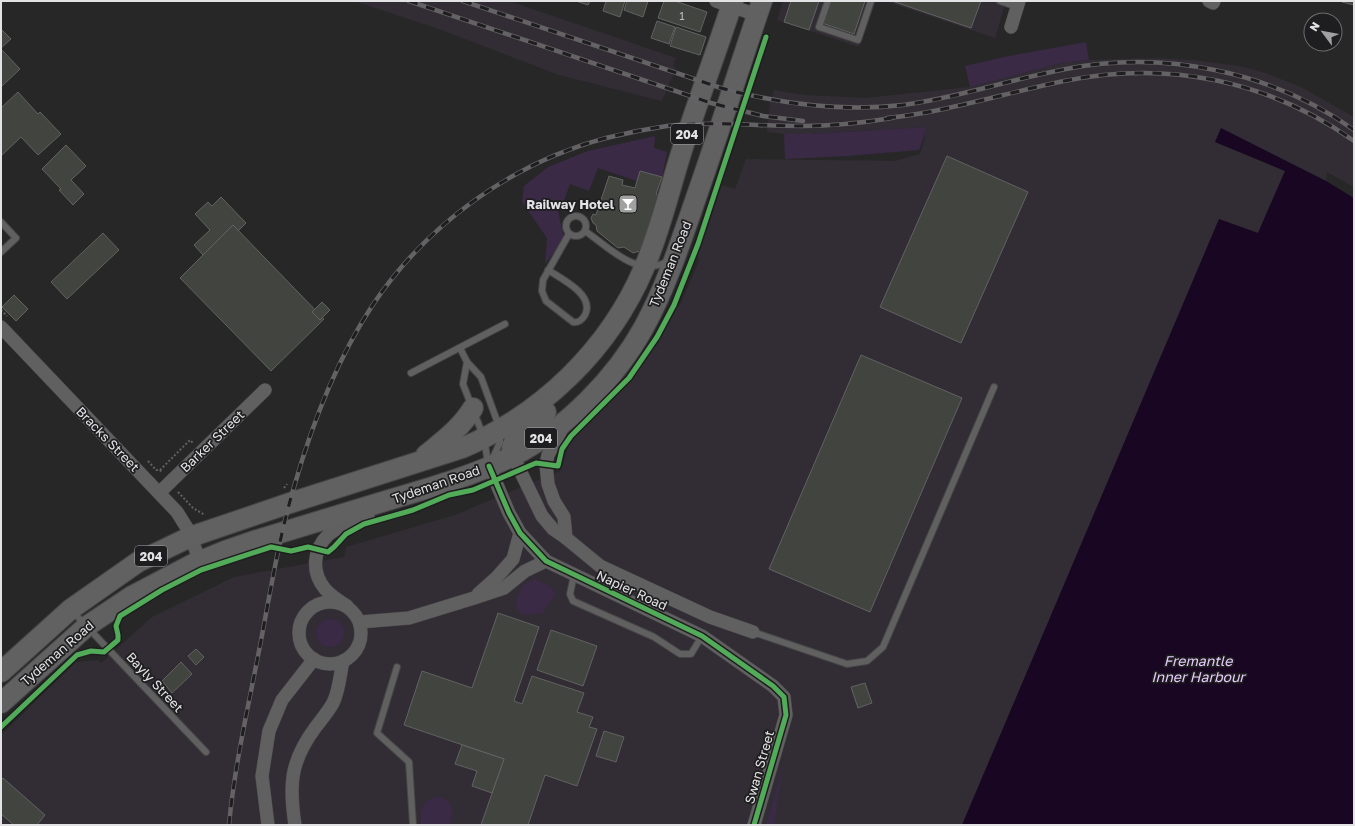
<svg xmlns="http://www.w3.org/2000/svg" width="1355" height="826" viewBox="0 0 1355 826" font-family="'Golos Text',sans-serif">
  <style>
    .built { fill: #322d34 }
    .green { fill: #3a2a45 }
    .water { fill: #180622 }
    .building { fill: #41443f; stroke: #626262 }
    .lines { fill: none; stroke-linecap: round; stroke-linejoin: round }
    .service-casing { stroke: #464546; stroke-width: 8 }
    .minor-casing { stroke: #464546; stroke-width: 14 }
    .primary-casing { stroke: #464546; stroke-width: 22 }
    .path { stroke: #606060; stroke-width: 2; stroke-dasharray: 2 2; stroke-linecap: butt }
    .service { stroke: #606060; stroke-width: 6 }
    .minor { stroke: #606060; stroke-width: 13 }
    .primary { stroke: #616161; stroke-width: 20 }
    .rail-casing { stroke: #646264; stroke-width: 4.5 }
    .rail { stroke: #1e1d1f; stroke-width: 3; stroke-dasharray: 9; stroke-linecap: butt }
    .cycleway-casing { stroke: #1e1d1f; stroke-width: 8 }
    .cycleway { stroke: #51ab58; stroke-width: 5 }
    .labels { text-anchor: middle; dominant-baseline: central; stroke-width: 3.5; stroke-linejoin: round; paint-order: stroke }
    .number-label { font-size: 11px; fill: #bababb }
    .shield { fill: #1e1d1f; stroke: #a8a7a9; stroke-width: 1 }
    .shield-label { font-size: 12px; font-weight: bold; fill: #e3e2e4 }
    .poi-label { font-size: 13px; font-weight: bold; fill: #e3e2e4; stroke: #1e1d1f; text-anchor: end }
    .street-label { font-size: 13px; fill: #e3e2e4; stroke: #1e1d1f }
    .water-label { font-size: 14px; font-style: italic; fill: #e8cbfe; stroke: #1e1d1f }
  </style>
  <rect width="100%" height="100%" fill="#282728"/>
  <g class="built">
    <path d="M354,1h155l167,57 -3,8 3,2 -14,33 -4,-1 -99,-25 -120,-46z"/>
    <path d="M783,1h93l-17,46 -82,-27z"/>
    <path d="M885,1h121l-11,37z"/>
    <path d="M1155,58l38,2 46,6 26,7 36,14 53,30v70l-27,-15 -1,9 -105,-52 -6,13 70,29 -27,62 -39,-13 -257,605h-961v-90l75,-73 22,-2 3,3 51,-46 82,-40 110,-20 2,-10 109,-32 105,-44 10,-29 15,-15 89,-117 6,-5 19,-44 -1,-7 23,-69 14,4 11,-30 149,2 25,-7 5,-16 -1,-2 1,-9 -113,7h-28l-17,-2 3,-28 4,-14 30,5 61,3 105,-11 92,-24 27,-3z"/>
  </g>
  <g class="green">
    <path d="M1086,42l3,18 -27,3 -92,24 -5,-21 39,-9z"/>
    <path d="M926,127l-2,9 -5,14 -72,6 -62,3 -1,-25h28z"/>
    <path d="M655,136l-1,12 13,4 -5,25 -22,-6 -3,10 -39,-13 -9,23 -19,-7 -7,19 -5,7 6,30 -19,24 2,-26 -25,-36 2,-16 24,-19 40,-16z"/>
    <path d="M534,579l13,6 8,7c-2,10 -8,12 -12,21l-20,2 -6,-6 -1,-9 7,-15z"/>
    <circle cx="330" cy="633" r="14"/>
    <path d="M784,762l-7,40 -2,23h-9z"/>
    <path d="M436,797c18,1 18,15 13,28h-28c-1,-13 0,-25 15,-28z"/>
  </g>
  <path class="water" d="M1221,128l105,53 28,17v627h-392l257,-606 39,14 27,-62 -70,-29z"/>
  <g class="building">
    <path d="M576,1h14l-2,4z"/>
    <path d="M606,1h19l-5,16 -17,-6z"/>
    <path d="M627,1h21l-5,16 -19,-7z"/>
    <path d="M664,1h11l32,11 -7,20 -42,-14z"/>
    <path d="M791,1h28l-10,29 -25,-8z"/>
    <path d="M830,1h35l-11,33 -32,-11z"/>
    <path d="M892,1h89l-10,27z"/>
    <path d="M1342,1h12v4l-12,-3z"/>
    <path d="M657,21l18,6 -6,17 -18,-6z"/>
    <path d="M676,27l30,10 -6,18 -30,-9z"/>
    <path d="M1,29l10,10 -10,9z"/>
    <path d="M1,49l19,20 -19,18z"/>
    <path d="M18,92l20,22 2,-2 21,22 -23,21 -17,-18 -20,19v-48z"/>
    <path d="M66,145l20,21 -15,14 13,14 -11,11 -14,-15 2,-1 -19,-20z"/>
    <path d="M947,156l81,36 -67,151 -81,-36z"/>
    <path d="M640,171l22,6 -6,17 3,1 -19,56 -7,2 -9,-6 -6,1 -21,-17 -1,-6 -3,-2 -2,-5 2,-4 3,1 13,-39 14,4 -1,5 13,3z"/>
    <path d="M221,197l25,26 -8,8 -5,-6 -30,30 -9,-10 16,-15 -15,-16 13,-12 4,4z"/>
    <path d="M233,225l91,94 -53,52 -91,-93z"/>
    <path d="M103,233l16,17 -52,49 -16,-17z"/>
    <path d="M14,295l14,14 -12,12 -14,-14z"/>
    <path d="M322,302l8,8 -10,10 -8,-8z"/>
    <path d="M861,355l101,43 -92,214 -101,-43z"/>
    <path d="M498,613l41,14 -25,74 8,3 10,-28 52,17 -7,19 16,5 -4,10 8,2 -20,57 -32,-11 -17,50h-47l23,-66 -100,-34 18,-54 50,17z"/>
    <path d="M551,630l46,16 -14,40 -46,-16z"/>
    <path d="M196,649l8,8 -8,8 -8,-9z"/>
    <path d="M181,662l11,12 -20,19 -10,-12z"/>
    <path d="M865,683l7,20 -14,5 -7,-21z"/>
    <path d="M604,731l20,6 -8,25 -20,-6z"/>
    <path d="M462,745l42,14 -12,34 -20,-7 5,-15 -22,-7z"/>
    <path d="M3,778l42,37 -8,10h-23l-13,-11v-34z"/>
  </g>
  <g class="lines">
    <defs>
      <g id="service">
        <path d="M828,1l-9,26 39,13 13,-39"/>
        <path d="M1000,1l17,6"/>
        <circle cx="576" cy="226" r="10"/>
        <path d="M1,222l15,16 -15,14"/>
        <path d="M585,231c24,16 52,48 83,30"/>
        <path d="M548,270c14,9 47,25 37,45 -3,5 -6,8 -12,7l-27,-21 -4,-10 1,-11 26,-46"/>
        <path d="M460,348l7,14 14,15 19,52v13l-8,18"/>
        <path d="M467,362l-4,22 21,54 4,25"/>
        <path d="M411,373l94,-49"/>
        <path d="M574,575l-4,19 3,7 81,36 26,17h11l11,-18"/>
        <path d="M73,612l133,140"/>
        <path d="M753,632l94,32 20,-3 16,-14 111,-260"/>
        <path d="M397,667l-20,66 32,29 4,63"/>
      </g>
      <g id="minor">
        <path d="M716,1l41,14 4,-7"/>
        <path d="M1209,1l4,2 1,-2"/>
        <path d="M1011,27l8,-26"/>
        <path d="M1,327l176,185 10,16 13,33"/>
        <path d="M564,425l-16,30 -2,9 2,20 6,17 10,16 2,21"/>
        <path d="M513,456l29,60 11,13 13,9 34,28 110,51 43,15"/>
        <path d="M489,466l20,47 11,20 26,28 156,75 71,50 11,11 2,18 -32,110"/>
        <path d="M160,492l105,-102"/>
        <path d="M478,594l19,-17 16,-18 7,-26"/>
        <circle cx="330" cy="633" r="31"/>
        <path d="M347,606c-8,-5 -16,-10 -22,-17 -14,-17 -12,-39 3,-54 11,-9 26,-14 40,-19"/>
        <path d="M360,622l49,-4 65,-20 30,-10 21,-17 21,-10"/>
        <path d="M268,825l-6,-49 7,-45 13,-31 32,-41"/>
        <path d="M295,825c-6,-40 -5,-63 20,-97 6,-8 13,-16 18,-25 6,-12 7,-28 10,-42"/>
      </g>
      <g id="primary">
        <path d="M426,455c17,-14 35,-27 47,-47"/>
        <path d="M513,456l-1,-9 3,-7 31,-28"/>
        <path d="M1,672l70,-63 67,-47 52,-25 100,-34 172,-55c81,-34 148,-100 182,-180 17,-39 26,-81 39,-121 16,-49 34,-97 50,-146"/>
        <path d="M1,703l86,-77 45,-30 61,-32 32,-13 32,-11c45,-14 90,-27 135,-41 41,-12 83,-24 121,-43 53,-27 103,-78 131,-129 23,-42 38,-89 54,-135 22,-63 42,-127 64,-191"/>
      </g>
    </defs>
    <use href="#service" class="service-casing"/>
    <use href="#minor" class="minor-casing"/>
    <use href="#primary" class="primary-casing"/>
    <g class="path">
      <path d="M1,310l6,6"/>
      <path d="M148,461l8,9h4l2,3"/>
      <path d="M160,470l30,-30 3,3"/>
      <path d="M284,488l3,-4"/>
      <path d="M178,492l15,16 12,7"/>
    </g>
    <use href="#service" class="service"/>
    <use href="#minor" class="minor"/>
    <use href="#primary" class="primary"/>
    <defs>
      <g id="rail">
        <path d="M409,1l302,102 52,13 40,5"/>
        <path d="M463,1l258,87c59,16 120,24 182,17 55,-7 108,-26 163,-36 98,-19 206,2 288,61"/>
        <path d="M887,118c60,-6 118,-25 177,-37 103,-21 204,-1 290,60"/>
        <path d="M229,825c6,-65 22,-130 34,-195 9,-48 17,-96 31,-143 18,-63 42,-126 78,-181 54,-81 139,-143 234,-168 20,-5 40,-9 61,-12 45,-5 90,0 135,0 30,0 60,-3 90,-8"/>
      </g>
    </defs>
    <use href="#rail" class="rail-casing"/>
    <use href="#rail" class="rail"/>
    <defs>
      <g id="cycleway">
        <path d="M489,466l20,47 11,20 26,28 156,75 71,50 11,11 2,18 -32,110"/>
        <path d="M1,727l76,-72 14,-4 13,1 14,-12v-5l-2,-9 4,-10 42,-26 39,-20 70,-23 20,4 17,-4 20,5 6,-5 12,-13 18,-10 49,-14 36,-15 24,-5 63,-27 22,3 4,-17 9,-13 58,-58 28,-41 17,-32 24,-61 68,-207"/>
      </g>
    </defs>
    <use href="#cycleway" class="cycleway-casing"/>
    <use href="#cycleway" class="cycleway"/>
  </g>
  <defs>
    <symbol id="bar-square" viewBox="-11 -11 22 22"><rect x="-9" y="-9" width="18" height="18" rx="4" fill="#a2a1a2" stroke="#1e1d1f"/><path d="M-6-5H6L.8 .8V4.5H3.5V6h-7V4.5H-.8V.8Z" fill="#fff"/></symbol>
  </defs>
  <g fill-rule="evenodd">
    <use href="#bar-square" x="617" y="193" width="22" height="22"/>
  </g>
  <g class="labels">
    <g class="number-label">
      <text x="682" y="15">1</text>
    </g>
    <g class="shield">
      <rect x="671" y="124" width="32" height="20" rx="3"/>
      <rect x="525" y="428" width="32" height="20" rx="3"/>
      <rect x="135" y="546" width="32" height="20" rx="3"/>
    </g>
    <g class="shield-label">
      <text x="687" y="134">204</text>
      <text x="541" y="438">204</text>
      <text x="151" y="556">204</text>
    </g>
    <g class="poi-label">
      <text x="614" y="204">Railway Hotel</text>
    </g>
    <g class="street-label">
      <text transform="translate(670 264) rotate(-68)">Tydeman Road</text>
      <text transform="translate(108 439) rotate(46)">Bracks Street</text>
      <text transform="translate(212 441) rotate(-44)">Barker Street</text>
      <text transform="translate(436 484) rotate(-19)">Tydeman Road</text>
      <text transform="translate(632 590) rotate(25)">Napier Road</text>
      <text transform="translate(57 653) rotate(-41)">Tydeman Road</text>
      <text transform="translate(155 682) rotate(47)">Bayly Street</text>
      <text transform="translate(759 767) rotate(-74)">Swan Street</text>
    </g>
    <g class="water-label">
      <text x="1198" y="660">Fremantle<tspan x="1198" dy="16">Inner Harbour</tspan></text>
    </g>
  </g>
  <rect width="1355" height="826" fill="none" stroke="#e3e2e4" stroke-width="4"/>
  <g transform="translate(1323 32) rotate(302)"><circle r="19" fill="#1e1d1f" stroke="#6d6c6e"/>
  <path d="M0-3L7 15L0 10L-7 15Z" fill="#a2a1a2"/>
  <text y="-6" font-size="11" font-weight="bold" text-anchor="middle" fill="#e3e2e4">N</text>
  </g>
</svg>
